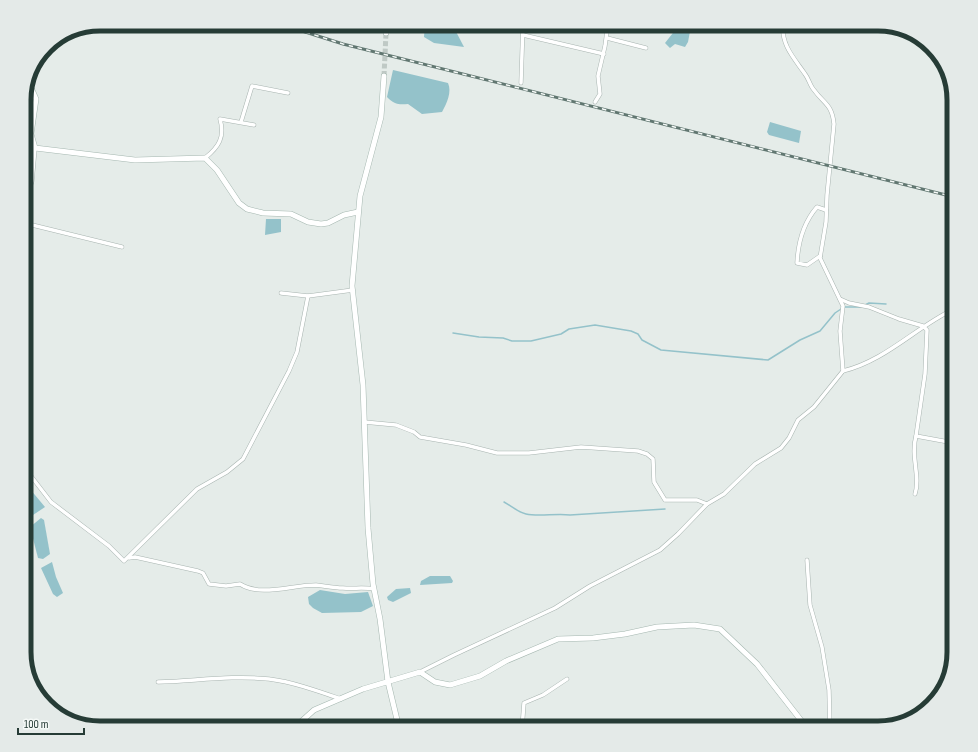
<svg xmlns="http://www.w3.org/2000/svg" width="978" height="752" viewBox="0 0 978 752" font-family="'Sofia Sans Condensed',sans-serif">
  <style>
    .water { fill: #94c2ca }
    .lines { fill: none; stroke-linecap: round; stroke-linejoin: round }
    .stream { stroke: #94c2ca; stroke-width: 1.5 }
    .secondary-tunnel { stroke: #bfc9c5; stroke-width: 5; stroke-dasharray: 5 2.5; stroke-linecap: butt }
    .street-casing { stroke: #a8b4b0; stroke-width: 4.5 }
    .secondary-casing { stroke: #a5b7b0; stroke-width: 6 }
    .street { stroke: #fff; stroke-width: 3.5 }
    .secondary { stroke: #fff; stroke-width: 5 }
    .rail-casing { stroke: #617771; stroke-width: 3 }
    .rail { stroke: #f5f9f7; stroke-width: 1.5; stroke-dasharray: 4.5; stroke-linecap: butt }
    .rim { fill: none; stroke: #263c36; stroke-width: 5 }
  </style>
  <rect width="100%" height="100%" fill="#e5ece9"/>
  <g class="water">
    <path d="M425,24h27l12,23 -30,-4 -10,-6z"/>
    <path d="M680,24l11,2 -3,16 -3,5 -10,-3 -5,4 -5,-5z"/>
    <path d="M393,70l55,13c4,9 -1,20 -6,29l-20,2 -14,-10c-10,1 -14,0 -21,-7z"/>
    <path d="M770,122l31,9 -2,12 -30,-8 -2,-3z"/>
    <path d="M266,219h15v13l-16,3z"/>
    <path d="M24,477l6,12 15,18 -15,10h-4l-2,-4z"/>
    <path d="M41,518l3,2 6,34 -7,5 -5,-1 -8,-31z"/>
    <path d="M52,562l4,15 7,16 -6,4 -4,-3 -12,-26z"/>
    <path d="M430,576h20l3,5 -1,2 -32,2 1,-4z"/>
    <path d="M410,588l1,5 -18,9 -5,-2 -1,-3 9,-8z"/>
    <path d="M320,590l25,4 23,-2 5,14 -12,6 -39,1 -9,-5 -4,-4 -1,-7z"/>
  </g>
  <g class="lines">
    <g class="stream">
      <path d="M865,305l4,-2 17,1"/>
      <path d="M844,307h18"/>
      <path d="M453,333l26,4 24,1 9,3h19l30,-7 8,-5 26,-4 36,6 7,3 4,6 19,10 107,10 32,-20 20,-9 15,-18 6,-4"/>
      <path d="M504,502c7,4 14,10 22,12 13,3 30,-1 44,1l95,-6"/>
    </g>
    <path class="secondary-tunnel" d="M384,76l2,-43"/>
    <defs>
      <g id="street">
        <path d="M523,35l81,19"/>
        <path d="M607,38l39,10"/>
        <path d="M521,83l2,-59"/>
        <path d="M595,102l5,-8 -2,-18 7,-30 3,-22"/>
        <path d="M241,122l11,-36 36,7"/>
        <path d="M205,158c14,-11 20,-21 15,-39l34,6"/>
        <path d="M24,206l8,-25 3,-33"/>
        <path d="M24,223l98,24"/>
        <path d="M820,256l-13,9 -10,-2c1,-20 7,-41 20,-56l9,3"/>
        <path d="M281,293l27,3 45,-6"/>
        <path d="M840,299l9,4 20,4 30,12 24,7 4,4 -2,44 -9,62 38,7"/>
        <path d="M843,371c42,-10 73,-44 111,-62"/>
        <path d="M364,422l32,3 18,7 6,5 46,8 31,8h32l52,-6 57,4 9,3 6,5 1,23 11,18h32l10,4"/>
        <path d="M24,467l27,35 58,44 15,15 73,-72 30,-17 16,-13 46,-88 8,-19 11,-56"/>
        <path d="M915,494c6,-17 -5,-38 1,-58"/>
        <path d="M129,558l6,-1 63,14 5,2 6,11 17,2 14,-2c20,13 52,1 76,1 9,1 18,3 27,3 10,1 21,-1 31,1"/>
        <path d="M807,560l3,45 12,42 7,43 1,38"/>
        <path d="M420,672l34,-17 101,-47 35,-22 70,-36 18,-16 29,-30 17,-10 31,-30 26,-16 8,-10 9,-18 16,-13 29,-36 -3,-40 3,-25 -23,-48 6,-36 1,-27 7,-71c-2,-20 -10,-20 -20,-34 -4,-4 -5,-11 -9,-16 -11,-16 -24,-29 -22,-50"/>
        <path d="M158,682c37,-1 74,-7 111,-3 24,3 49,12 72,20"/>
        <path d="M522,728l2,-25 19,-8 24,-16"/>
      </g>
      <g id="secondary">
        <path d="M385,24l1,9"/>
        <path d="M384,76l-3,41 -21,79 -8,90 11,99 5,143 5,56 7,35 8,63 11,46"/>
        <path d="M28,81l8,18 -5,35 4,14 100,12 70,-2 12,12 22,33 8,6 16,4 28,1 17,8 13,2 7,-1 16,-8 14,-3"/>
        <path d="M294,728l20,-18 49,-21 57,-17 15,10 15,3 30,-9 26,-15 52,-22 35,-1 32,-4 32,-7 37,-2 26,4 37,35 50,64"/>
      </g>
    </defs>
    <use href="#street" class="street-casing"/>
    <use href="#secondary" class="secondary-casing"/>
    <use href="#street" class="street"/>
    <use href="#secondary" class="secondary"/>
    <defs>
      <path id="rail" d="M280,24l63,20 611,153"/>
    </defs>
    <use href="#rail" class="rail-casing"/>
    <use href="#rail" class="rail"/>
  </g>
  <path d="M0 0H978V752H0ZM100 31H878A69 69 0 0 1 947 100V652A69 69 0 0 1 878 721H100A69 69 0 0 1 31 652V100A69 69 0 0 1 100 31Z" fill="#e4eae8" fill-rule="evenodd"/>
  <path class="rim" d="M100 31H878A69 69 0 0 1 947 100V652A69 69 0 0 1 878 721H100A69 69 0 0 1 31 652V100A69 69 0 0 1 100 31Z"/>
  <path d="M18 728v6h66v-6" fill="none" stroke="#263c36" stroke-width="2"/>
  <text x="24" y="728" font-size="12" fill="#263c36" stroke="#f5f9f7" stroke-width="3" paint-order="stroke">100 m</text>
</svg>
